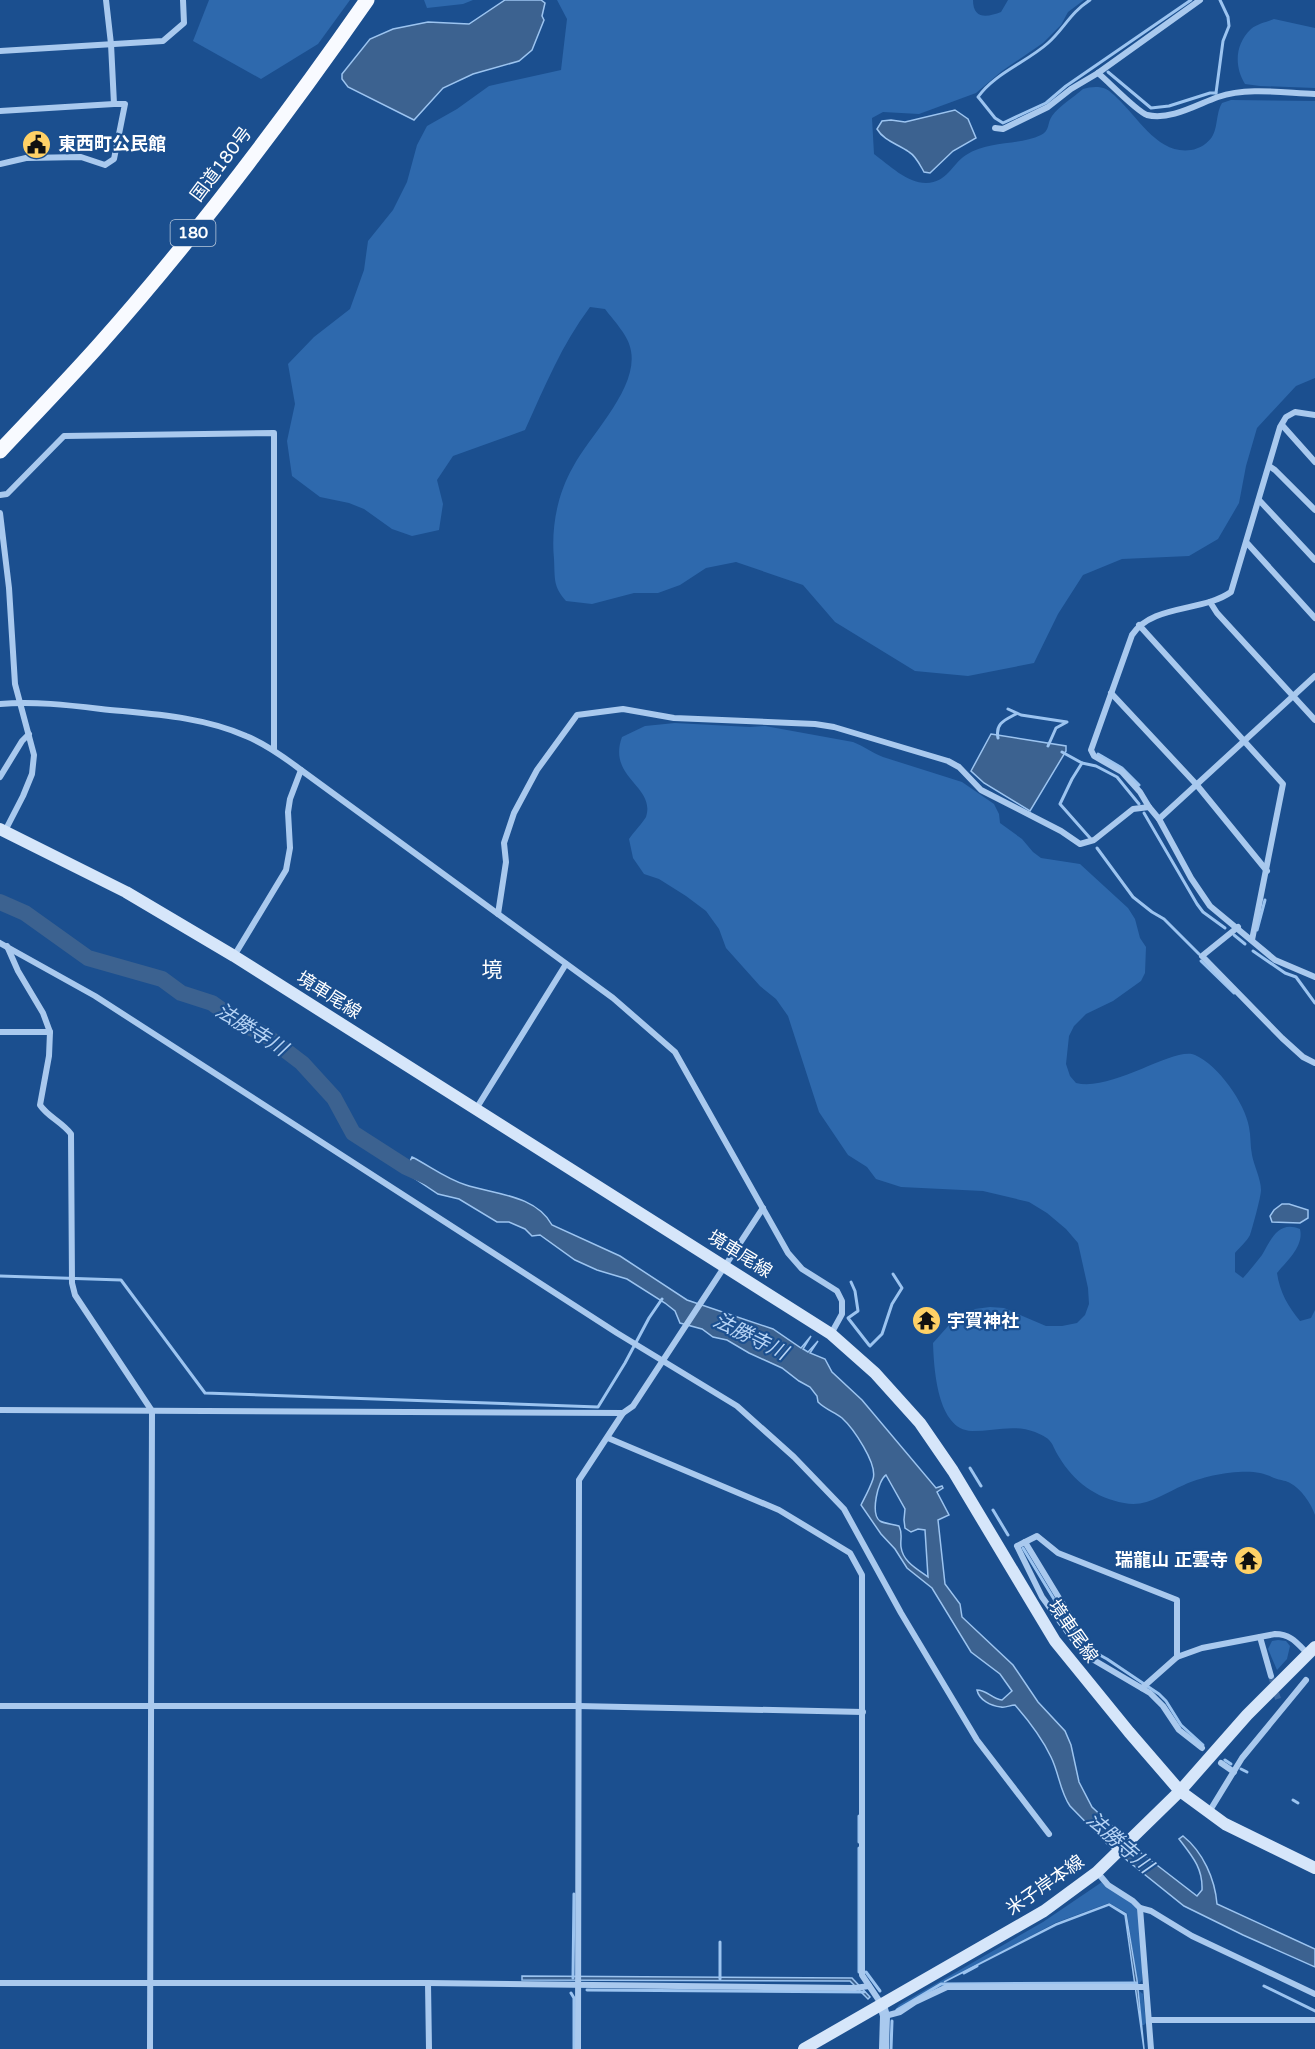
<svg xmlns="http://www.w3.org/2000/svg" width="1315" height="2049" viewBox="0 0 1315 2049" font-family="'Varela Round','Noto Sans JP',sans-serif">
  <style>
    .green { fill: #2e69ad }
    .water { fill: #3c6290; stroke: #9cc4f0; stroke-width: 1.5; fill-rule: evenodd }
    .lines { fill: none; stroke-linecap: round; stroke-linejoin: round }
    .stream { stroke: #9cc4f0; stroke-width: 3 }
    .river { stroke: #3c6290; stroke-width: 16 }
    .minor-tunnel { stroke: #3d69a0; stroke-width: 6; stroke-dasharray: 6 3; stroke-linecap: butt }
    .minor { stroke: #a9c9ee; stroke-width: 6 }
    .tertiary { stroke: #a9c9ee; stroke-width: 10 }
    .secondary { stroke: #d6e6fa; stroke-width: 12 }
    .trunk { stroke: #f8faff; stroke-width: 15 }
    .labels { text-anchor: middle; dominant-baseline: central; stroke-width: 4.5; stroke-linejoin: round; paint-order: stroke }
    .shield { fill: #1b4f8f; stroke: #bbcadd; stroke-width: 1.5 }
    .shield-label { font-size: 16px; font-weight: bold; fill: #fff }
    .poi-label { font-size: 18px; font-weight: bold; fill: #fff; stroke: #1b4f8f; text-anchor: start }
    .street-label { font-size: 18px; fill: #fff; stroke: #1b4f8f }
    .water-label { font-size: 20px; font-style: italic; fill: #b5d3f5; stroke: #1b4f8f }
    .quarter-label { font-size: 21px; fill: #fff; stroke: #1b4f8f }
  </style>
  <rect width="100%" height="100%" fill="#1b4f8f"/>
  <g class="green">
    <path d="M209,0h141l-32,44 -57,35 -68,-38z"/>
    <path d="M424,0h49l-10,4 -36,4z"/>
    <path d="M557,0h416c0,20 15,17 28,12l7,-12h76l-16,12 -7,13 -18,18 -41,28 -26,22 -57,21 -36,-2 -11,6 2,36c15,11 33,29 52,29 22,-1 24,-17 40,-28 23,-15 52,-9 75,-20 9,-4 6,-12 11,-19 7,-10 22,-19 31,-27 7,-2 16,-3 23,0 4,2 8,6 11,9 21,19 41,57 74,52 8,-1 18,-7 22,-15 5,-10 3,-22 9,-32l9,-3 84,1v277l-19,8 -39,42 -11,38 -7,37 -21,36 -29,17 -67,3 -39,16 -25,39 -24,49 -66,13 -53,-5 -80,-49 -32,-37 -67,-23 -30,6 -26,17 -22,8h-24l-42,11 -26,-3c-13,-15 -11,-22 -12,-42 -3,-31 3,-64 19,-92 17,-32 65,-78 58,-116 -2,-15 -17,-30 -26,-42l-15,-2c-28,37 -46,81 -65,123l-72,26 -16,24 6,24 -4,26 -27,6 -20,-7 -28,-20 -15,-6 -29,-6 -28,-21 -5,-35 8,-37 -7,-40 26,-27 36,-28 14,-39 4,-29 25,-31 14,-28 10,-37 10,-19 30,-17 32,-23 72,-16 6,-51z"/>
    <path d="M1274,19l41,9v60l-55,-2 -15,-2c-11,-18 -10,-40 6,-55 6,-5 16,-7 23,-10z"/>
    <path d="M675,723l75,4 15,-1 88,16c11,4 19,11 30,15l79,25 32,22 5,10 1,9 22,16 11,13 8,6 39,6 48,44 7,11 5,19 6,9 -1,26 -4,8 -28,20 -27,13 -12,12 -5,10 -3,28 4,12 6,7c37,9 98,-37 119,-28 23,10 50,48 54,72 2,9 1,19 3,28 2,11 9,24 9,35 0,7 -9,39 -11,45 -3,6 -11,13 -15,18v19l8,6c7,-8 13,-15 19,-23 9,-15 16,-35 38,-26 4,17 -12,31 -23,44 3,20 11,33 23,48l11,-3 4,-8v205c-4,-12 -14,-26 -25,-32 -3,-2 -9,-3 -13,-4 -6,-2 -11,-5 -17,-6 -21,-4 -57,3 -76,12 -20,8 -37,23 -60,18 -28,-5 -50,-21 -65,-46 -9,-15 -5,-17 -24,-25 -21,-8 -41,-1 -63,-1 -35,-1 -38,-63 -39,-88l16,-18 26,-16 15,-2 14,1 42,18h16l15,-3 8,-8 4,-11 -1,-16 -10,-45 -12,-14 -19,-16 -18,-11 -46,-11 -82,-4 -25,-8 -9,-12 -19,-12 -29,-43 -31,-96 -12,-17 -16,-13 -34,-38 -7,-19 -13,-18 -20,-15 -27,-17 -15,-5 -11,-16 -4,-19c4,-6 15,-18 17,-22 10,-31 -39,-39 -24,-80l23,-11z"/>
    <path d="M1278,1640l8,1 4,5 -3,13 -10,11 -9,-21 4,-8z"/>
    <path d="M1102,1882c10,7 28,15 35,26 6,11 5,57 5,72l-4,5 -11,-72 -18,-10 -54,20 -111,59 2,3 -49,27 -2,-2 4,-5 144,-83z"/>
    <path d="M1138,1990l5,4 3,29 -2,2h-2z"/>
  </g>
  <g class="water">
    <path d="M505,0h36l4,3 -3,13 2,4 -12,30 -13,11 -46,13 -30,14 -29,32 -66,-33 -6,-8v-5l28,-35 23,-10 35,-7 41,2z"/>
    <path d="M955,110l13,9 8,19 -23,13 -23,22 -6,-1c-4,-7 -8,-16 -15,-20 -11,-8 -25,-11 -32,-23l5,-8 9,-1 14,2z"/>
    <path d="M991,734l75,12v5l-36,60 -46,-28 -13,-12z"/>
    <path d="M412,1157c18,9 34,22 54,28 28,9 70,10 86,40l68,31 67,44 86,29 28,19 10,-12 -8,13 5,3 10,-11 -8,12 15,6 7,13 30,28 74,88 6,-2 1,2 -6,4 12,23 -11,5 7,64 15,20 2,13 51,48 25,37 27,29 6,14 8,37 13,25 48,45 57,44 5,-6c1,-22 -10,-34 -23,-51l4,-3c20,16 32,43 34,68l98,45v18l-72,-32 -59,-29 -76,-61 -38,-39c-10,-14 -11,-33 -19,-49 -9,-19 -22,-36 -36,-52 -5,0 -9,3 -14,2 -10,-1 -22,-7 -24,-17 10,0 15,9 25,10l10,-9 -12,-17 -29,-22 -39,-64 -25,-20 -12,-19 -14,-15 -20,-29c4,-8 9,-17 12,-26 5,-15 -20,-51 -31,-61 -8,-6 -17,-9 -24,-16l-1,-6 -7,-9 -11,-6 -17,-13 -33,-15 -22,-13 -14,-3 -11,-8 -22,-6 -5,-12 -10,-8 -38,-24 -30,-9 -22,-10 -35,-25 -8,1 -7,-7 -16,-7h-12l-38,-23 -21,-5 -33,-22zM886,1475l19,34 -1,11 1,8 6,4 7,-3 7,1 3,47c-11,-8 -25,-15 -27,-30 -1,-8 2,-13 -2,-21 -5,-2 -14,-2 -19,-5 -10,-7 -2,-41 6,-46z"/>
    <path d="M1282,1204h7l19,6v8l-8,5 -28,-1 -2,-6 4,-6z"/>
    <path d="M1109,1904l17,10 11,66 7,69 -19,-134 -16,-10 -53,20 -112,57 112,-58z"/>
    <path d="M522,1976l330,2 18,19 -2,2 -18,-18 -328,-1z"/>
  </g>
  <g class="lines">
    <g class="stream">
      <path d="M1108,72l43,36 18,-2 41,-13h6"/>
      <path d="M1216,93l7,-52 6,-15 -1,-9 -8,-17"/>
      <path d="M978,97c17,-24 49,-35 70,-54 16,-14 22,-30 42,-43"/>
      <path d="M979,98l16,20 8,5 43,-20 20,-17 125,-86"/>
      <path d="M1008,709l13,6 46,7 -11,6 -8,18"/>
      <path d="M998,738c-3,-15 7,-18 18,-24"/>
      <path d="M1062,752l20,11 14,3 21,11 22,27"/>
      <path d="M1098,754l24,14 17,17"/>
      <path d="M1082,763l-10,16 -12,25 30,34"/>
      <path d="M1144,813l53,91 6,8 22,16"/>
      <path d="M1097,848l36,49 19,15 12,7 35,35"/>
      <path d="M1257,930l8,-30"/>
      <path d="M1234,935l11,9"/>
      <path d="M1253,951l32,22 11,4 19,26"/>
      <path d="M1201,961l33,32"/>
      <path d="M0,1276l121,4 84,113 393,14 27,-44 24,-45 13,-19"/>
      <path d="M851,1282l4,9 3,20 -10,7 21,27"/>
      <path d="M870,1346l12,-12 10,-30 10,-16 -9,-14"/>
      <path d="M970,1468l11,18"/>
      <path d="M993,1510l15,25"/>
      <path d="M1023,1548l40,66 24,34 20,11 52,35 7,7 15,24 22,20"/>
      <path d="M1225,1760l6,4"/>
      <path d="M1241,1769l6,3"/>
      <path d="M1293,1800l5,3"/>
      <path d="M859,1816v26"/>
      <path d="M859,1972v-124"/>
      <path d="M866,1972l14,19"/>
      <path d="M964,1973l13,-7"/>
      <path d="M573,1978l1,-84"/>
      <path d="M720,1979v-37"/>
      <path d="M1264,1986l51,25"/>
      <path d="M587,1990l277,2"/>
      <path d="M571,1993l3,5v51"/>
      <path d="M897,2010l44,-26 195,-1"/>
      <path d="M891,2049l1,-28"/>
    </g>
    <path class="river" d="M0,902l25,11 63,45 74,21 19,14 31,10 28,20 24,11 38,29 32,35 19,35 53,34 22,10"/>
    <path class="minor-tunnel" d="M1271,1676l7,23"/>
    <g class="minor">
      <path d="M0,51l163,-10 21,-18 -1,-23"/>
      <path d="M1098,73c11,9 38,38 49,42 23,6 51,-11 71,-18 30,-10 66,-4 97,-3"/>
      <path d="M0,111l114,-7"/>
      <path d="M995,128l8,1 45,-22 23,-18 27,-16 102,-73"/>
      <path d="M0,164l26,-6 55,-1 24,8 9,-6 11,-55h-11l-3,-60 -5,-44"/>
      <path d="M1315,415l-20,-3 -9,5 -6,10 -49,165c-28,20 -79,12 -99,43l-41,115 3,6 28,16 18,20 9,15 10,12 32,59 19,28 65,54 40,17"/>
      <path d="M1282,425l33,37"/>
      <path d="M1269,466l6,4 40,40"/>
      <path d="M0,495l7,-1 57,-58 210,-3v317"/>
      <path d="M1259,500l56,60"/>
      <path d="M0,513l9,75 6,96 19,71 -2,19 -9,22 -18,35"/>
      <path d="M1247,543l68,75"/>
      <path d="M1210,602l7,11 98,107"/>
      <path d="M1139,625l144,159 -31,156"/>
      <path d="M1111,693l85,91 71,87"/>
      <path d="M0,704c33,-3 68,1 101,5 49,5 100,7 145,27 20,8 38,21 55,34l312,228 62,54 113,201 14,16 35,22 5,10v13l-11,20"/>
      <path d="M0,777l22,-36 7,-7"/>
      <path d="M1159,819l156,-143"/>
      <path d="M498,914l8,-52 -2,-19 10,-30 23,-43 40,-55 46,-6 51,9 141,6 19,3 114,34 11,6 22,23 80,41 19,13 14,-4 39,-31 16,-2"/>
      <path d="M1238,927l-36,29 80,82 21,19 12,6"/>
      <path d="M0,943l95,53 522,337 120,73 57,51 50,52 57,104 76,127 72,94"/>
      <path d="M7,946l11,25 25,42 7,19 -1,24 -9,49c8,12 22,17 31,29l1,149 3,12 77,116 -2,638"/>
      <path d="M234,956l52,-86 4,-22 -2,-36 2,-13 11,-29"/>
      <path d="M0,1032h50"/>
      <path d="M476,1109l90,-145"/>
      <path d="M0,1410l623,3"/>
      <path d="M608,1438l171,72 71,43 12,22v400l20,30"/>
      <path d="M1025,1542l12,-6 21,17 119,47v57l-35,31"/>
      <path d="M1260,1637l11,39"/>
      <path d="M1080,1649l7,-8 -11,-15 -51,-84 -8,4 25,51 38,52 7,7 63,37 13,13 16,24 23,18"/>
      <path d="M1177,1657l25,-9 73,-14c16,0 22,9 33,20"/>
      <path d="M0,1706h578l285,6"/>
      <path d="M1221,1763l13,9"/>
      <path d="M1209,1812l33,-54 64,-78"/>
      <path d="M1097,1872l11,13 25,16 7,7 11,3 41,25 123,58"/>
      <path d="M1140,1908l11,141"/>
      <path d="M0,1983h428l427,5 14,-2"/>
      <path d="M428,1983l1,66"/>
      <path d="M885,2016l15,-4 15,-10 32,-15h199"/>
      <path d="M1149,2020h166"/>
      <path d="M578,2049l1,-569 44,-67 10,-7 130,-198"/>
    </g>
    <path class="tertiary" d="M882,2005l3,11 -1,33"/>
    <g class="secondary">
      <path d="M0,829l126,63 108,64 597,378 44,39 45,50 33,48 102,170 74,91 51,59 45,33 90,44"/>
      <path d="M804,2049l240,-138 53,-39 83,-81 67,-76 68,-68"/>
    </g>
    <path class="trunk" d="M0,451c33,-35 67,-70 99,-106 97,-109 185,-226 268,-345"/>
  </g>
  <defs>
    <symbol id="civic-disc" viewBox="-11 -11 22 22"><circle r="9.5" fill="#ffd166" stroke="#1b4f8f"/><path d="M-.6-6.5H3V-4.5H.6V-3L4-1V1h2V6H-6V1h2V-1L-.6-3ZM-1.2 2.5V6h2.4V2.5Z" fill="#111"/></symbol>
    <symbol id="temple-disc" viewBox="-11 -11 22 22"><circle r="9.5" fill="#ffd166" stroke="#1b4f8f"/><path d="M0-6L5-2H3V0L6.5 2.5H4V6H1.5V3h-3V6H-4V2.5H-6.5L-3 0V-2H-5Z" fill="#111"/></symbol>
  </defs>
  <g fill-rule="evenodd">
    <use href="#civic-disc" x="20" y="128" width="33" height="33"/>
    <use href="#temple-disc" x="910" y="1304" width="33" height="33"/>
    <use href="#temple-disc" x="1232" y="1544" width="33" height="33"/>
  </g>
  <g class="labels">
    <rect class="shield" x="170.5" y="220" width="45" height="26" rx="4.5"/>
    <g class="shield-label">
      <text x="193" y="233">180</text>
    </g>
    <g class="poi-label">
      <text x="58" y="144">東西町公民館</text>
      <text x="947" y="1321">宇賀神社</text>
      <text x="1228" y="1560" text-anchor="end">瑞龍山 正雲寺</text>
    </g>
    <g class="street-label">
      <text transform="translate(221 164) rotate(-53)">国道180号</text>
      <text transform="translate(329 995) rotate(32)">境車尾線</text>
      <text transform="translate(740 1254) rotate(32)">境車尾線</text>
      <text transform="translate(1073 1631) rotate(55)">境車尾線</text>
      <text transform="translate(1045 1885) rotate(-35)">米子岸本線</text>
    </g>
    <g class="water-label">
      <text transform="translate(251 1030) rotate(32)">法勝寺川</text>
      <text transform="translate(750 1337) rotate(26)">法勝寺川</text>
      <text transform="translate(1119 1843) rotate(41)">法勝寺川</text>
    </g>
    <g class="quarter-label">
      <text x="492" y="970">境</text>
    </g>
  </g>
</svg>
